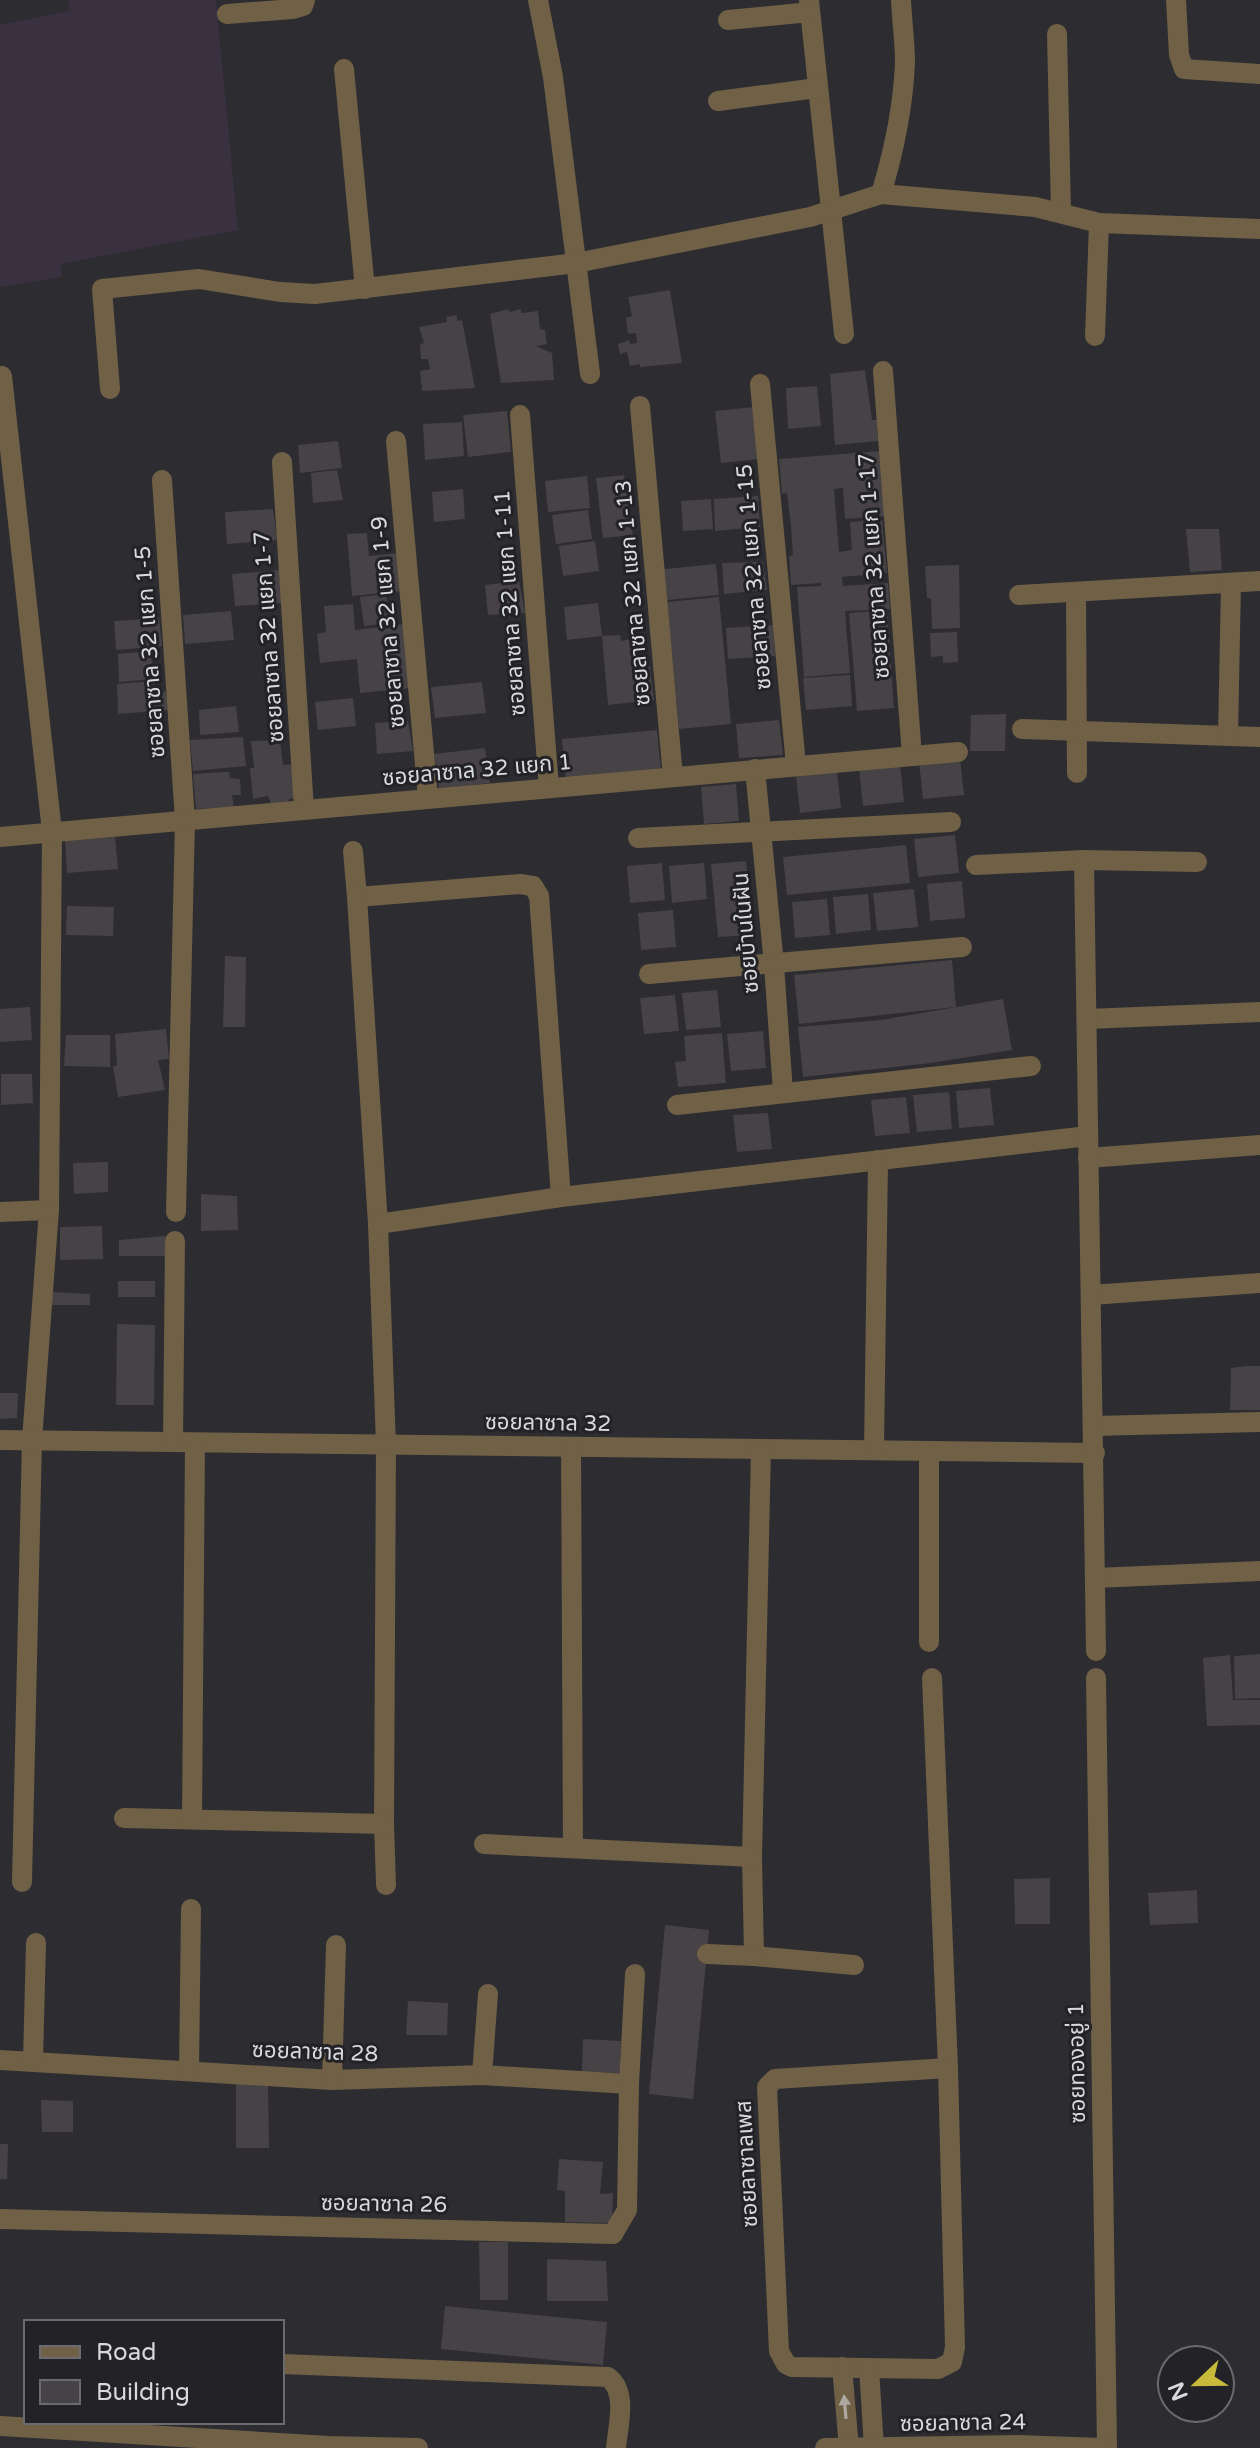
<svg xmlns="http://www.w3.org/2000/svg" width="1260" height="2448" viewBox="0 0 1260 2448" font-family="'Varela Round','Noto Sans Thai',sans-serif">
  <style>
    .industrial { fill: #393040 }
    .building { fill: #474245 }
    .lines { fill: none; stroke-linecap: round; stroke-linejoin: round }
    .minor { stroke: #6f6046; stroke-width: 20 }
    .oneway { fill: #aea9a0 }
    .labels { text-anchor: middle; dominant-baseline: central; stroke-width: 6; stroke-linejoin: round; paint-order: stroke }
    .street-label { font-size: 22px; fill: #d8d9dc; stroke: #222227 }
  </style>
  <rect width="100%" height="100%" fill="#2c2c31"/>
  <path class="industrial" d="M69,0h147l22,230 -177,34 1,13 -62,10v-262l69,-14z"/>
  <g class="building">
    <path d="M670,290l12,73 -42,4v-3l-10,2 -3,-14 -7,2 -2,-10 11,-4 1,4 7,-1 -1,-10 -8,1 -2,-16 6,-2 -4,-19z"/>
    <path d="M508,309l2,3 11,-3v4l17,-2 2,18 5,1 2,14 -11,2 16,7 2,27 -53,3 -11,-69z"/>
    <path d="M457,315v6l5,-1 13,68 -53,3 -2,-20 10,-2 -2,-10h-7l-1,-15 4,-1 -5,-16 28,-5 -1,-5z"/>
    <path d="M865,370l7,50h5l1,21 -43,4 -5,-71z"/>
    <path d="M817,386l4,40 -33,3 -2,-41z"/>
    <path d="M754,407l5,52 -38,4 -6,-52z"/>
    <path d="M507,411l4,41 -43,5 -5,-42z"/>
    <path d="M462,422l2,34 -39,4 -2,-36z"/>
    <path d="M338,441l4,27 -42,5 -2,-28z"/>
    <path d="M880,451l5,65 -40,3 -2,-31 -9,1 5,63 13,-2 -2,-28 32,-2 5,53 -45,4 1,9 45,-3 2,26 -45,2 5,62 -46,4 -7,-90 24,-1v-3l-30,2 -2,-29 4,-1 -2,-28 -4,-34 -5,1 -3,-35z"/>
    <path d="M337,470l6,30 -30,3 -2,-30z"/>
    <path d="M624,475l9,60 -30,3 -7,-60z"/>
    <path d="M587,476l3,32 -42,4 -3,-31z"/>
    <path d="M463,489l2,30 -31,3 -2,-30z"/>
    <path d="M758,496l2,31 -45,4 -1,-32z"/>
    <path d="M711,499l2,30 -30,2 -2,-30z"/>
    <path d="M273,509l4,31 -50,4 -2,-32z"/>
    <path d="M588,510l4,29 -36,5 -4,-29z"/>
    <path d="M1186,529h33l3,41 -32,2z"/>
    <path d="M367,533l2,23 30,-3 3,38 -50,5 -5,-62z"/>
    <path d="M595,541l4,30 -36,5 -4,-30z"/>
    <path d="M763,562l4,28 -43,4 -2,-31z"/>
    <path d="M716,564l3,31 -52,5 -3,-31z"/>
    <path d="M959,565l1,63 -28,1 -1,-31h-4l-2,-32z"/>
    <path d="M279,570l3,33 -47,3 -3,-32z"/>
    <path d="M519,581l6,32 -37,2 -3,-30z"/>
    <path d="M386,594l4,29 -26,3 -4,-29z"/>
    <path d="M719,597l12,127 -52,5 -12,-127z"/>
    <path d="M598,603l4,33 18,-1 1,6 10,-2 3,29 16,-1 4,33 -46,5 -6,-69 -35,4 -3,-33z"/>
    <path d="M353,604l2,26 50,-6 5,64 -50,5 -3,-34 -37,4 -3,-29 9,-2 -2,-26z"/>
    <path d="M887,610l7,98 -37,3 -8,-98z"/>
    <path d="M231,611l3,29 -49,4 -2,-29z"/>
    <path d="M159,618l3,28 -46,4 -2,-29z"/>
    <path d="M773,625l2,31 -47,3 -2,-31z"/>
    <path d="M957,632l1,30 -15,1v-7l-12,1 -1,-24z"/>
    <path d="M151,651l2,28 -34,3 -1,-28z"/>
    <path d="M850,675l2,31 -46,4 -3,-32z"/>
    <path d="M154,681l3,12 9,-2 2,19 -50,4 -1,-30z"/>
    <path d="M482,682l4,31 -51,5 -4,-31z"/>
    <path d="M353,698l3,28 -38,4 -3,-28z"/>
    <path d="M236,706l3,26 -39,3 -1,-25z"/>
    <path d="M1006,714l-1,37h-35l1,-36z"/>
    <path d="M779,720l4,35 -44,3 -3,-34z"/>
    <path d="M408,721l5,30 -36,3 -2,-31z"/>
    <path d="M657,730l4,40 -95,9 -4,-40z"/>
    <path d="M243,737l3,29 -53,5 -3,-31z"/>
    <path d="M280,740l3,25 11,-1 4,34 -9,1 -1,4 -17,1 -3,-8 -15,3 -3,-31h4l-3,-27z"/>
    <path d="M485,748l5,35 -51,6 -5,-35z"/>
    <path d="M960,757l4,38 -41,4 -4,-38z"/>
    <path d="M900,764l4,38 -41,4 -4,-37z"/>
    <path d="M837,771l4,37 -41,5 -4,-38z"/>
    <path d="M223,772h6l1,6 10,1 1,16h-9l2,12 -38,2 -3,-35z"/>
    <path d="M736,784l3,37 -35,3 -3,-37z"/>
    <path d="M955,835l4,38 -41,4 -4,-38z"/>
    <path d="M115,837l3,32 -51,4 -2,-32z"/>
    <path d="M906,845l4,38 -123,12 -4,-38z"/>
    <path d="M746,861l7,74 -35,2 -7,-73z"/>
    <path d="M662,863l3,37 -35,3 -3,-37z"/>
    <path d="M704,863l3,36 -35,4 -3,-37z"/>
    <path d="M962,881l3,37 -35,3 -3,-37z"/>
    <path d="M914,889l4,38 -41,4 -4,-38z"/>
    <path d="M868,894l3,36 -35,4 -3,-37z"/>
    <path d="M827,899l3,36 -35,3 -3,-36z"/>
    <path d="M67,906l47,1 -1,29 -47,-1z"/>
    <path d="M673,910l3,37 -35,3 -3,-37z"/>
    <path d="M225,956l21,1 -1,70h-22z"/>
    <path d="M952,960l4,47 -157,17 -5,-49z"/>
    <path d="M717,990l4,37 -35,3 -4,-37z"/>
    <path d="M675,995l4,36 -35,3 -4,-36z"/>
    <path d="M1003,999l9,51 -81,13 -128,14 -5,-50 83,-7z"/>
    <path d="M30,1007l2,33 -32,2v-33z"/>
    <path d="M166,1029l3,30 -11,1 7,30 -47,7 -5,-31h4l-2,-32z"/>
    <path d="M763,1031l3,37 -35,3 -4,-37z"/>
    <path d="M722,1033l4,50 -48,4 -3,-25 11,-1 -2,-25z"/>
    <path d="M66,1035h44v32l-46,-1z"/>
    <path d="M1,1074h31l1,29 -32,2z"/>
    <path d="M990,1088l4,37 -35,3 -3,-37z"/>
    <path d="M949,1092l3,37 -35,3 -4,-37z"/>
    <path d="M906,1097l4,36 -35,3 -4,-36z"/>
    <path d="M768,1113l4,36 -35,3 -4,-37z"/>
    <path d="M108,1162v30l-34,2 -1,-31z"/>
    <path d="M201,1194l36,2 1,34 -37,1z"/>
    <path d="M102,1226l1,33 -43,1v-33z"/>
    <path d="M165,1236v20h-46v-16z"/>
    <rect x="118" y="1281" width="37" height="16"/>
    <path d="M52,1292l38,2v11h-38z"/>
    <path d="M117,1324l38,1 -1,80h-38z"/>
    <path d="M1247,1366h13v44h-30l1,-42z"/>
    <path d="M0,1393h18l-1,25 -17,1z"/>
    <path d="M1260,1654v44l-25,1 -1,-43z"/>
    <path d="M1230,1655l3,45h27v25l-53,1 -4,-68z"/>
    <path d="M1050,1878v46h-35l-1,-45z"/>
    <path d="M1197,1890l1,33 -48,2 -2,-32z"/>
    <path d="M665,1925l44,5 -16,169 -44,-5z"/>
    <path d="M408,2001l40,2 -1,32h-41z"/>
    <path d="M583,2039l38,2 -1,32 -38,-1z"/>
    <path d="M236,2084h32l1,64h-33z"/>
    <path d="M41,2100l32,1v31h-31z"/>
    <path d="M0,2144h8l-1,35h-7z"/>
    <path d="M559,2159l44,3 -3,32 13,-1 -1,30 -47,-1v-31l-8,-1z"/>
    <path d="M479,2242h29v58h-28z"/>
    <path d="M547,2259l59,2 2,40h-61z"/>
    <path d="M445,2306l162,16 -4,43 -162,-16z"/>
  </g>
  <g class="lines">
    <g class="minor">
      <path d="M538,0l15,77 37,297"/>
      <path d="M809,0l35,334"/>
      <path d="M1176,0l3,55 5,14 76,5"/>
      <path d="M227,14l66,-5 10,-3 2,-6"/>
      <path d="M728,20l82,-8"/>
      <path d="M1057,34l4,179"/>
      <path d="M344,69l21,220"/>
      <path d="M718,101l99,-13"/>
      <path d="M881,194c13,-43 22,-85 24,-131 0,-20 -3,-42 -4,-63"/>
      <path d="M1095,336l4,-113"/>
      <path d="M883,371l29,385"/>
      <path d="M2,376l50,456 -3,378 -17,230 -10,442"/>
      <path d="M760,384l36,381"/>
      <path d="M110,389l-8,-100 97,-10 81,13 35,2 261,-31 234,-46 71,-23 154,13 64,16 161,6"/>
      <path d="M640,406l33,371"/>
      <path d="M520,415l29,373"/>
      <path d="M396,441l32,357"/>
      <path d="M282,462l22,348"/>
      <path d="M162,480l23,340 -9,392"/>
      <path d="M1076,592l1,181"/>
      <path d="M1019,595l241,-14"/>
      <path d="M1022,729l238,8"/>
      <path d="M1228,736l3,-153"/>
      <path d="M755,769l19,196 9,127"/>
      <path d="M0,837l958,-85"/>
      <path d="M638,838l313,-16"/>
      <path d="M353,851l4,46 163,-13 13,2 6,10 22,301"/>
      <path d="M976,865l108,-5"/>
      <path d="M357,897l21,327 8,221 -2,379 2,61"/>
      <path d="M649,974l313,-27"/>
      <path d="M1087,1019l173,-7"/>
      <path d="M677,1105l354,-39"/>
      <path d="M1088,1158l172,-13"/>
      <path d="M0,1212l49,-2"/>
      <path d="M378,1224l183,-27 527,-61"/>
      <path d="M1091,1295l169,-12"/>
      <path d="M1093,1426l167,-4"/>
      <path d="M0,1440l1095,13"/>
      <path d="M173,1442l2,-201"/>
      <path d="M571,1447l2,401"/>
      <path d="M761,1449l-9,408 2,99 100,9"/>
      <path d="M874,1450l4,-290"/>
      <path d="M1095,1578l165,-7"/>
      <path d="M929,1642v-191"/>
      <path d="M1096,1651l-12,-791 113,2"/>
      <path d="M932,1678l16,390"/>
      <path d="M1096,1678l11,770"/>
      <path d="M124,1818l260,6"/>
      <path d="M192,1819l3,-376"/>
      <path d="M484,1844l268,13"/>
      <path d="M707,1954l47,2"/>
      <path d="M0,2060l332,20 150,-5 147,9"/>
      <path d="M33,2061l3,-118"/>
      <path d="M948,2068l7,279 -3,15 -14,7 -146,-2 -6,-3 -7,-13 -12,-264 8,-8z"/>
      <path d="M189,2071l2,-162"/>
      <path d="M482,2075l6,-81"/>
      <path d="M332,2080l4,-135"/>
      <path d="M0,2219l613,15 14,-24 2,-126 6,-110"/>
      <path d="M282,2364l326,13c20,15 10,48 8,71"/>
      <path d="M842,2367l7,81"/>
      <path d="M869,2368l5,80"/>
      <path d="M0,2426l329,20 89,2"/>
      <path d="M825,2448l193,-3 83,3"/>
    </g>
  </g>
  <defs><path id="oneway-solid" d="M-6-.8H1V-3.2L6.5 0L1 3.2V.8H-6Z" transform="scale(2)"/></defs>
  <use class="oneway" href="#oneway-solid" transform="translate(845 2407) rotate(-95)"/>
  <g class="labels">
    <g class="street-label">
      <text transform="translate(874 566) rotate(-94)">ซอยลาซาล 32 แยก 1-17</text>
      <text transform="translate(754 577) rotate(-95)">ซอยลาซาล 32 แยก 1-15</text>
      <text transform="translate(633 593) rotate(-95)">ซอยลาซาล 32 แยก 1-13</text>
      <text transform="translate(510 603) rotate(-94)">ซอยลาซาล 32 แยก 1-11</text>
      <text transform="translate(388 622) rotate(-95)">ซอยลาซาล 32 แยก 1-9</text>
      <text transform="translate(269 637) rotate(-94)">ซอยลาซาล 32 แยก 1-7</text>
      <text transform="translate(150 652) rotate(-94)">ซอยลาซาล 32 แยก 1-5</text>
      <text transform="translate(477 770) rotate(-5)">ซอยลาซาล 32 แยก 1</text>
      <text transform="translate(746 933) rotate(-95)">ซอยบ้านในฝัน</text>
      <text transform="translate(548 1423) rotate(1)">ซอยลาซาล 32</text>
      <text transform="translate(315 2052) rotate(2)">ซอยลาซาล 28</text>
      <text transform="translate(1077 2063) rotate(-91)">ซอยทองอยู่ 1</text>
      <text transform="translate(747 2164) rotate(-93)">ซอยลาซาลเพส</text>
      <text transform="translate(384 2204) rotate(1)">ซอยลาซาล 26</text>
      <text transform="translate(963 2423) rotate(-1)">ซอยลาซาล 24</text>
    </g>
  </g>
  <rect x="24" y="2320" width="260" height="104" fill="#222227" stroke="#6b6b6f" stroke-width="2"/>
  <rect x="40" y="2346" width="40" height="12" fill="#6f6046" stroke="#6b6b6f" stroke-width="2"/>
  <text x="96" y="2360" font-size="24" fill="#d8d9dc">Road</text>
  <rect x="40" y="2380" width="40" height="24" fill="#474245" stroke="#6b6b6f" stroke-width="2"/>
  <text x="96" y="2400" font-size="24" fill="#d8d9dc">Building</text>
  <g transform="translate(1196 2384) rotate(248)"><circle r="38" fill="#222227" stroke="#6b6b6f" stroke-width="2"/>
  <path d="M0-6L14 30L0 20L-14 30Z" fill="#c8bb3b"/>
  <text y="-12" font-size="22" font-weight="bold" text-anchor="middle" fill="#d8d9dc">N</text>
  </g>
</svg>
